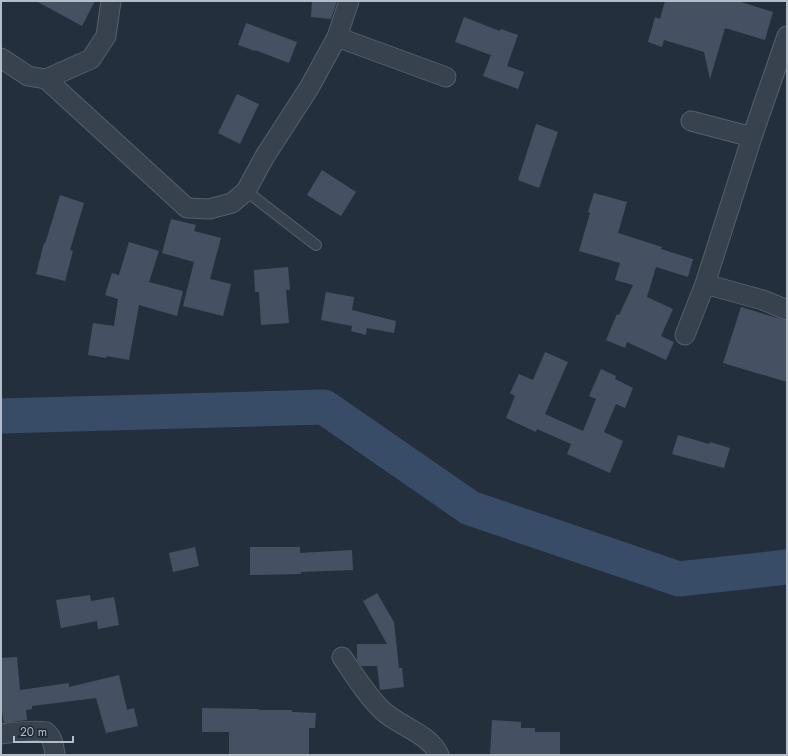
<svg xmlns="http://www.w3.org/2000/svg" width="788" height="756" viewBox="0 0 788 756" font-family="Jost,sans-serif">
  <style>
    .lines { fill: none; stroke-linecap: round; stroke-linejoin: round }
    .river { stroke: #394c67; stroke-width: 35 }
    .building { fill: #455162 }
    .service-casing { stroke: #565f6c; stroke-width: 12 }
    .minor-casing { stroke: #565f6c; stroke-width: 21 }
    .service { stroke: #38414e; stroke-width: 10 }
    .minor { stroke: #38414e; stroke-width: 19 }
  </style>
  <rect width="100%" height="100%" fill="#242f3e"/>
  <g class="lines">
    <path class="river" d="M1,416l323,-9 146,101 209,71 108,-12"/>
  </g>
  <g class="building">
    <path d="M36,1h59l-13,25z"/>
    <path d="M312,1h25l-6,18 -20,-2z"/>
    <path d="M665,1h73l35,11 -8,28 -40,-12 -15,51 -6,-27 -40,-12 -2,7 -14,-5 7,-25 5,2z"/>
    <path d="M464,17l36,14 1,-2 17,6 -11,31 17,6 -6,17 -35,-13 8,-21 -36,-13z"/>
    <path d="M246,23l51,19 -8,21 -34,-13v1l-17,-6z"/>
    <path d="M237,94l22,10 -19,40 -22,-11z"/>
    <path d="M536,124l22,8 -19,56 -21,-8z"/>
    <path d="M322,170l34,22 -15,24 -34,-21z"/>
    <path d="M594,193l33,9 -9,31 44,14 -1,2 32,10 -5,18 -32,-10 -9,30 26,12 -12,27 13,6 -8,18 -39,-18 -2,6 -19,-8 11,-26 2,1 14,-30 -18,-5 5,-17 -41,-12 11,-38 -2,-1z"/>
    <path d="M60,195l24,8 -14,47 3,1 -8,30 -29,-7 8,-31 1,1z"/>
    <path d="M171,219l25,6 -2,6 27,7 -11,41 21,5 -8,32 -40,-10 11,-44 -32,-9z"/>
    <path d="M129,242l30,9 -10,31 34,9 -6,25 -38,-11 -10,55 -22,-4 -1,2 -18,-3 5,-32 21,3 4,-27 -13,-4 7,-22 7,2z"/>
    <path d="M288,267l2,23h-4l3,33 -28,2 -2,-33h-4l-1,-22z"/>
    <path d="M326,292l28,5 -2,13 44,11 -2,12 -27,-5 -1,7 -15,-4 1,-5 -31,-6z"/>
    <path d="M741,307l46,14v61l-64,-19z"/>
    <path d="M545,352l23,10 -23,52 38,17 13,-32 -7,-3 12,-27 15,7 -1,3 18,9 -8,20 -9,-4 -12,28 19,9 -13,32 -43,-19 4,-10 -34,-15 -1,3 -30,-14 9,-22 -5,-3 9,-19 14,6z"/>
    <path d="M678,435l31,9 1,-2 20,6 -6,20 -52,-14z"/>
    <path d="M195,547l4,19 -26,6 -4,-19z"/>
    <path d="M250,547h50v6l52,-3 1,20 -52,2v2l-51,1z"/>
    <path d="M377,593l17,29 5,46h3l2,19 -24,3 -3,-24h-16l-4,-6v-16h30l-24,-43z"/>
    <path d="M90,595l1,6 23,-4 5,28 -21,4 -1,-8 -36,7 -5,-28z"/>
    <path d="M17,657l3,33 49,-7v4l50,-12 8,35 7,-2 4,18 -32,7 -10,-35 -64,8v3l-6,1 1,10 -23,3 -2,-11 -1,1v-55z"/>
    <path d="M202,708l57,1v1h33v2l24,1 -1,15h-6v27h-80v-23h-27z"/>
    <path d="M492,720l29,2v6h14v4h25v23h-70z"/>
  </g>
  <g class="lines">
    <defs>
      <path id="service" d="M246,191l70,54"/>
      <g id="minor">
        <path d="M337,37l109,40"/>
        <path d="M1,58l27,18 18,3 45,-20 15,-23 5,-35"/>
        <path d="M46,79l141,129 22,1 23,-6 14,-12 19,-35 44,-68 28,-51 12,-36"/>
        <path d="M691,121l61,16"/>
        <path d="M705,284l58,16 24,10"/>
        <path d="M685,335l20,-51 47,-147 35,-101"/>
        <path d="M342,657c13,19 25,39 41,54 16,15 47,23 56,44"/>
        <path d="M1,734c8,-1 39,-5 45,-2 7,5 8,15 9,23"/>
      </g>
    </defs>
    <use href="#service" class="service-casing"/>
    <use href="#minor" class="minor-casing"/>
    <use href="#service" class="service"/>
    <use href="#minor" class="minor"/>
  </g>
  <rect width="788" height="756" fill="none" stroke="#b4bcc9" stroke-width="4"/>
  <path d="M14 736v6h59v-6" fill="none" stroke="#b4bcc9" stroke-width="2"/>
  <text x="20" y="736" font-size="12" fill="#b4bcc9" stroke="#1d2633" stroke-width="3" paint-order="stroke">20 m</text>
</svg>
